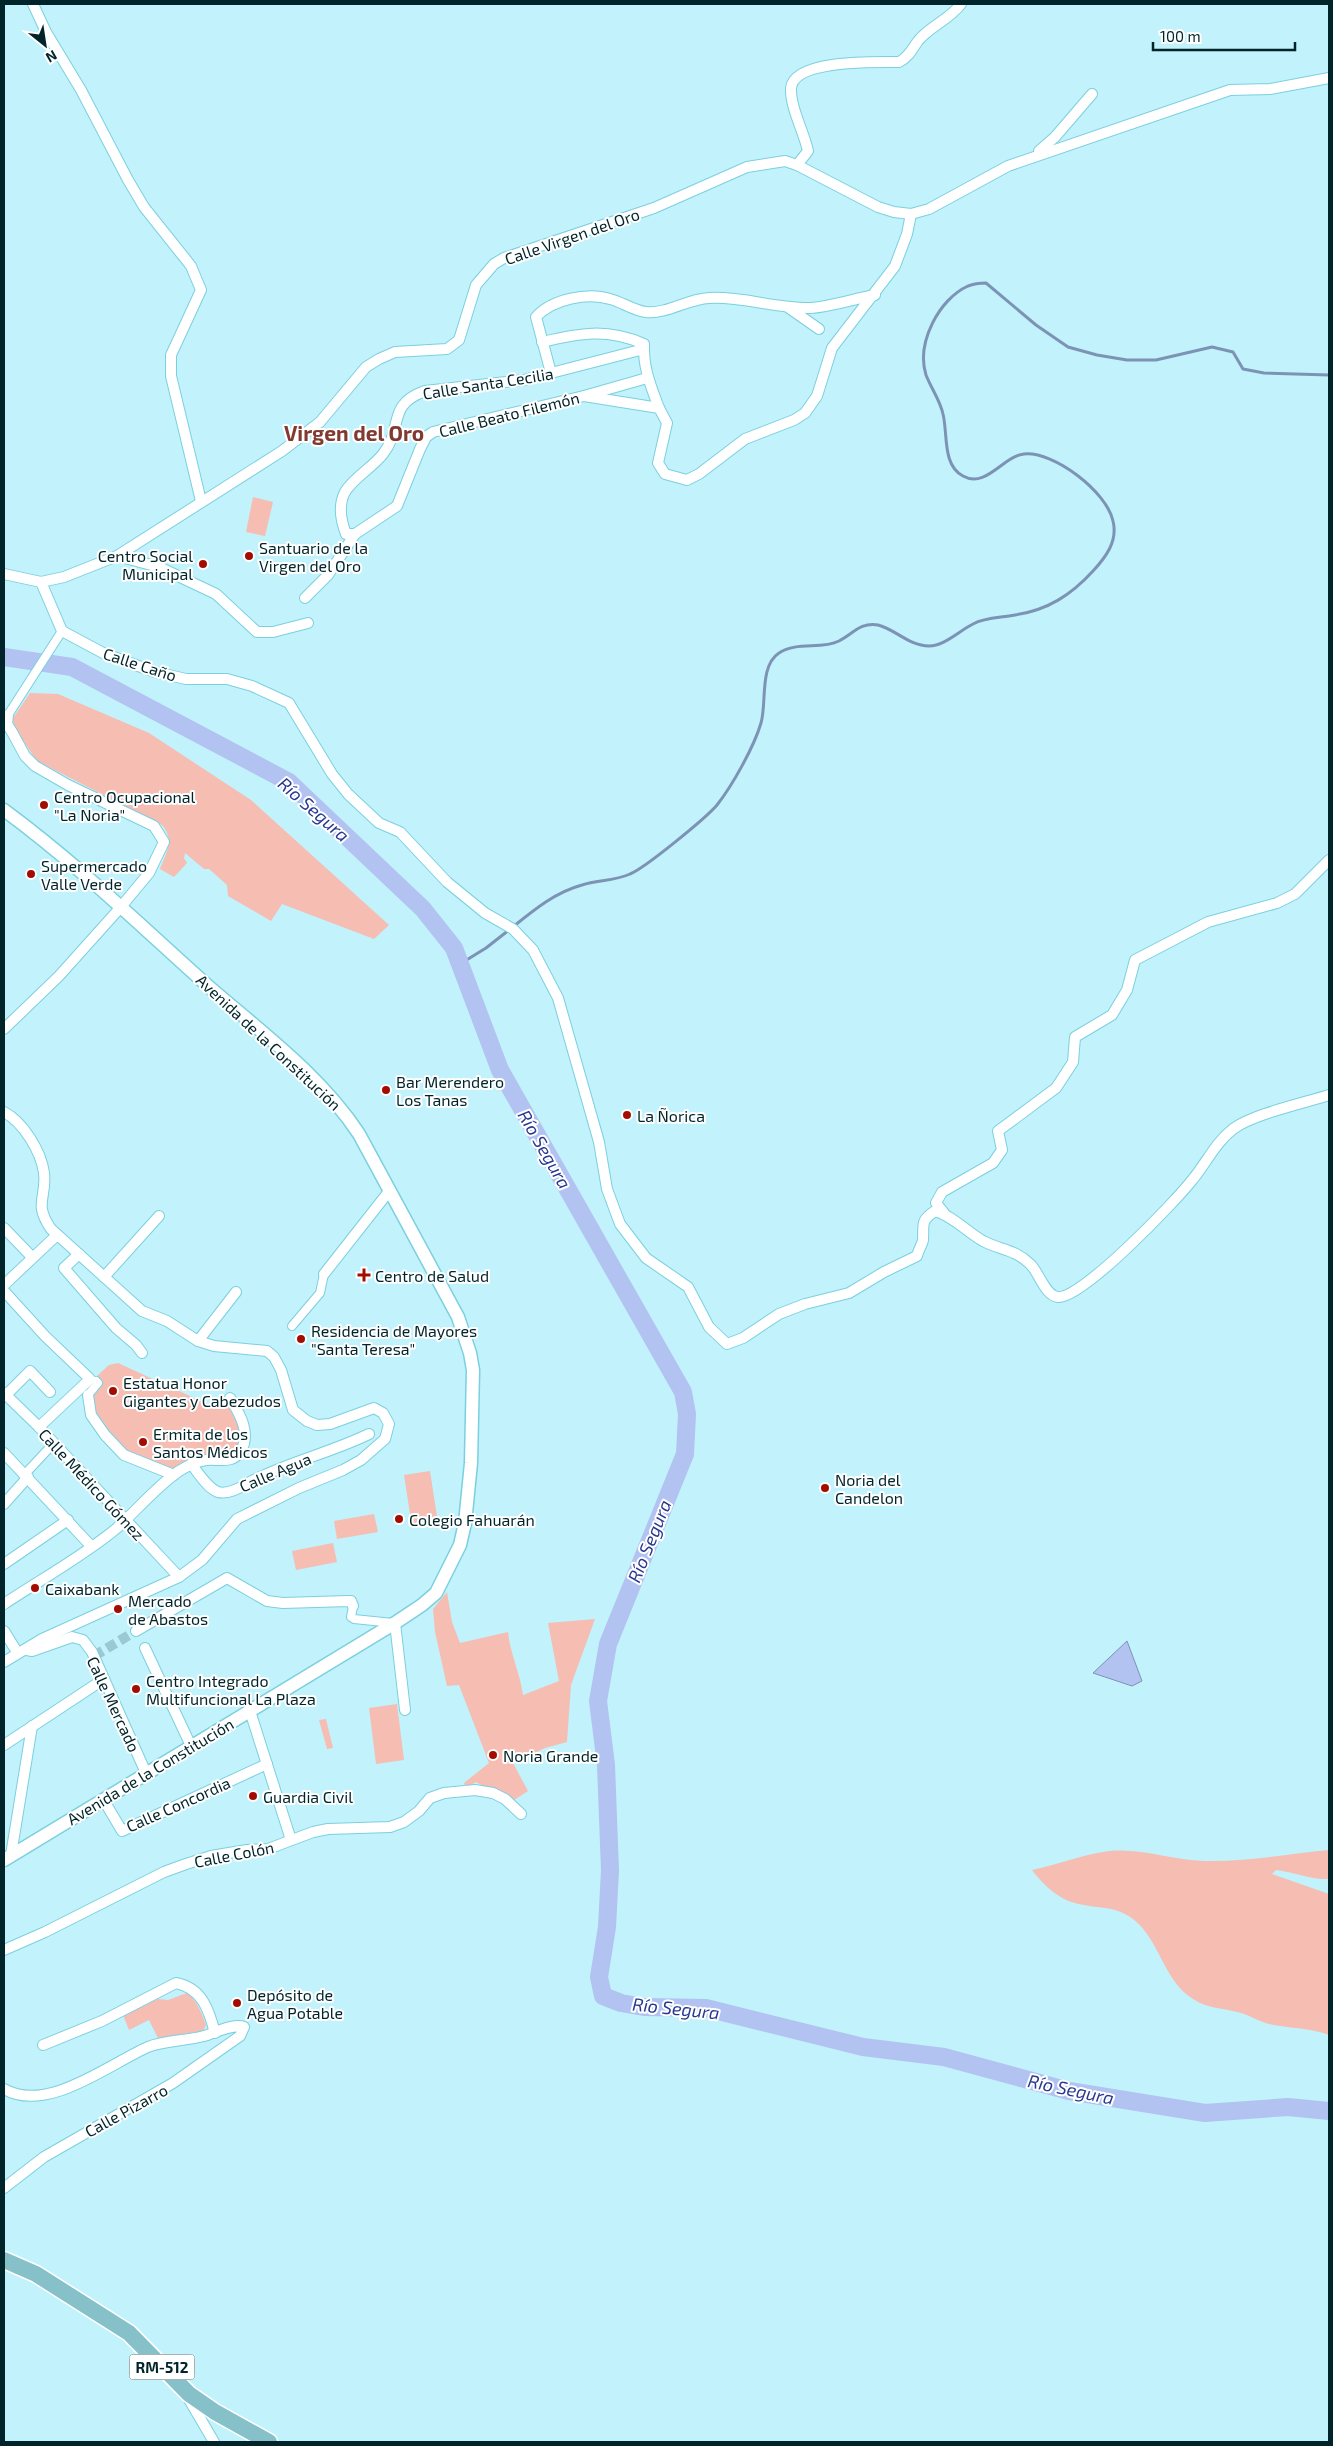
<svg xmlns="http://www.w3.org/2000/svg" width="1333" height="2446" viewBox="0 0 1333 2446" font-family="'Exo 2',sans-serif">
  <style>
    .green { fill: #f6bdb3 }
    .water { fill: #b2c2f1; stroke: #7d93b5 }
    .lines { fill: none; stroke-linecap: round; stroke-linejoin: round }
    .stream { stroke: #7d93b5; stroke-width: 3 }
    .river { stroke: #b2c2f1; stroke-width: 18 }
    .minor-tunnel { stroke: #9bc9d1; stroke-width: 10; stroke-dasharray: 10 5; stroke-linecap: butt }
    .pedestrian-casing { stroke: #7bd0df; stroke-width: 10 }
    .minor-casing { stroke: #7bd0df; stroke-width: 12 }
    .tertiary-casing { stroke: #7bd0df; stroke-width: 15 }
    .primary-casing { stroke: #fff; stroke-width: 19 }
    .pedestrian { stroke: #fff; stroke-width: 8 }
    .minor { stroke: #fff; stroke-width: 10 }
    .tertiary { stroke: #fff; stroke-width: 12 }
    .primary { stroke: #86c1ca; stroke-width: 16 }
    .poi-dot { fill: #a30c00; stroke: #fff; stroke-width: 2 }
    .labels { text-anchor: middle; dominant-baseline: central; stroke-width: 4; stroke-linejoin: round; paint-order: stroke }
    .shield { fill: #fff; stroke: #4c666a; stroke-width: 1 }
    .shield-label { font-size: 15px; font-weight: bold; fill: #00242a }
    .street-label { font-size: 16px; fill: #00242a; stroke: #fff }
    .poi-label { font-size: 16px; fill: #00242a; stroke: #fff; text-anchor: start }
    .water-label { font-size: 18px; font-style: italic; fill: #293991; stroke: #fff }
    .district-label { font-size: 21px; font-weight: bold; fill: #803a2f; stroke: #fff }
  </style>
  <rect width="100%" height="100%" fill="#c2f2fb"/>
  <g class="green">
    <path d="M253,497l20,5 -8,34 -19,-4z"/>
    <path d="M30,693l28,1 91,39 102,67 138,125 -15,14 -92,-35 -11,17 -43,-25 -1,-11 -18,-16h-5l-19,-16 -1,5 3,5 -13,14 -14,-8c6,-16 15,-29 2,-44l-125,-64 -23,-33 -1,-10z"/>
    <path d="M118,1363l98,45 12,-3 14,29 1,5 -8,15 -65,18c-50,-24 -65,-30 -86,-84l25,-23z"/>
    <path d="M430,1471l8,52 -26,4 -8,-52z"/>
    <path d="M374,1514l4,18 -41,7 -3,-18z"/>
    <path d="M333,1543l4,19 -41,8 -4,-19z"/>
    <path d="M447,1592l5,30 8,21 48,-11c2,21 12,41 15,63l36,-14 -11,-58 47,-4 -24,66 -4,57 -22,6 -32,15 15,28 -17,11 -35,-20 -10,6 -2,-5 25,-20 -30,-78 -12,1 -12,-54 -2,-23z"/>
    <path d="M397,1704l7,56 -28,4 -7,-56z"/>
    <path d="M326,1719l7,29 -6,1 -8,-29z"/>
    <path d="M1329,1850v29c-18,1 -35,-7 -53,-9l-4,4 57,20v141c-18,-7 -41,-7 -60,-11 -11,-3 -21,-10 -32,-12 -15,-4 -31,-4 -44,-13 -32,-19 -34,-68 -68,-85 -13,-7 -27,-6 -41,-9 -23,-3 -39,-18 -52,-35 26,-5 51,-16 78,-19 31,-3 62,9 94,10 43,1 83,-7 125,-11z"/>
    <path d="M187,1993c10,7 15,21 19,32l-3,6 -45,7 -9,-18 -20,10 -6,-15 35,-16 10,1z"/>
  </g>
  <path class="water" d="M1127,1641l15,40 -10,5 -39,-13z"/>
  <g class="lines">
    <g class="stream">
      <path d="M514,926c21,-17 42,-34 68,-41 16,-5 32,-4 48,-11 15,-6 76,-56 87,-69 15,-19 37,-58 44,-82 6,-20 -2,-57 18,-70 18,-12 42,-3 60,-12 14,-7 21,-19 39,-16 17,4 31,21 51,21 15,0 30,-15 44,-22 13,-7 27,-6 42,-9 33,-5 56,-20 78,-44 13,-14 25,-30 20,-50 -6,-29 -59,-70 -89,-67 -21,2 -38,35 -61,22 -21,-11 -15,-42 -20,-62 -3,-14 -12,-26 -17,-39 -10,-32 13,-76 42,-89 5,-2 13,-3 18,-3l50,42 32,22 29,8 30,5h29l56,-13 21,5 10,17 21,4 65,2"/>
      <path d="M460,964l26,-16 23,-18"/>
    </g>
    <path class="river" d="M4,657l68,10 217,115 134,127 31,39 46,122 183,322 4,22 -2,40 -77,190 -10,57 8,64 4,105 -3,57 -8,50 4,19 18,7 23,4 62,1 157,39 81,10 125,34 136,22 83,-6 41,4"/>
    <path class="minor-tunnel" d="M94,1656l42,-25"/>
    <defs>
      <g id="pedestrian">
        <path d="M8,715l54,-84"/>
        <path d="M292,1326l28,-33 4,-19"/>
        <path d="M88,1395l10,-12 -2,-2"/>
        <path d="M25,1474l29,-31"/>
        <path d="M353,1606l-2,11 3,2 39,4"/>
      </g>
      <g id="minor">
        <path d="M33,4l13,28 35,58 47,90 16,27 47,59 10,24 -30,65v21l30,125"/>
        <path d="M1039,151l16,-14 37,-43"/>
        <path d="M797,165l11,-14c-4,-19 -18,-44 -17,-63 3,-29 85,-26 108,-26 10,-5 13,-13 19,-21 12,-15 31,-21 43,-37"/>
        <path d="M789,308l30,21"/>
        <path d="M542,342c38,-9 65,-14 102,2 -1,24 7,43 15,64"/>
        <path d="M551,373l-15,-56c16,-18 52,-25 74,-18 12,3 24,12 36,13 22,2 41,-13 63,-14 34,-2 67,11 102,10 22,-2 42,-9 64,-13"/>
        <path d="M584,396l75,12 8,15 -9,40 7,11 22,6 12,-6 46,-35 49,-19 11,-7 12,-17 15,-48 63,-82 12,-32 4,-20"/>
        <path d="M355,534h-9c-5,-13 -8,-29 -1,-42 8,-14 27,-24 38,-38 21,-27 3,-49 42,-63l99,-11 120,-31"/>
        <path d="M117,556l42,11 57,27 41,38h16l35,-9"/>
        <path d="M4,574l37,8 23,-5 53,-21 165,-105 38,-29 46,-55 13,-8 16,-7 52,-3 12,-9 17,-55 18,-21 10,-6 150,-50 93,-41 38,-6 12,4 81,42 16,5 17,2 18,-5 79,-43 222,-76 40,-1 59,-11"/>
        <path d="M41,582l21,49 43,23 50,18 31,7h41l25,7 37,17 43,71 16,20 31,29 21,9 47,50 38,31 28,16 20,21 25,48 41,144 8,47 13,35 26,34 42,29 21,40 18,17 16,-6 36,-24 26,-10 44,-11 35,-21 33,-16c1,-5 5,-11 6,-16 1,-16 -3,-19 12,-29 18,5 32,21 48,30 17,9 32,8 47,23 9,8 15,32 28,33 24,2 118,-96 135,-118 14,-17 22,-36 40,-50 20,-15 71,-26 96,-34"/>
        <path d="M305,598l23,-23 27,-41 42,-28 23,-57 6,-12 7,-5 151,-36 63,-18"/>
        <path d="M4,1029l55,-53 61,-68 29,-35 15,-31 -10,-16 -86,-41 -33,-19 -10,-10 -13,-24 -5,-8 1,-9"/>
        <path d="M4,1112c19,10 37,39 40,61 3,25 -11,30 7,56l91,82 25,10 31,20 16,5 53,5 7,6 7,13 12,40 14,11 10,4 13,-1 44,-16 9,5 6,11 -4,15 -24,21 -18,10 -44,18 -62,31 -35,41 -23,17 -137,62 -38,23"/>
        <path d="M944,1213l-8,-10 6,-11 51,-29 9,-13 -4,-19 58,-43 17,-26 2,-25 37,-22 15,-25 8,-30 73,-38 69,-19 18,-9 34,-34"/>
        <path d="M4,1228l28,29"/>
        <path d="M79,1254l-15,14 52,60 20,17 6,8"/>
        <path d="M324,1274l66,-84"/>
        <path d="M104,1277l55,-61"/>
        <path d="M4,1285l53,-50"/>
        <path d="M4,1291l41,45 45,43 -51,48"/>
        <path d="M198,1341l38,-49"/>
        <path d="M4,1393l35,34 140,150"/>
        <path d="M6,1395l24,-24 20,21"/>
        <path d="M88,1395l3,20 14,20 19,20 50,20"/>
        <path d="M4,1453l87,93"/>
        <path d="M191,1464c7,8 16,24 27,28 10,3 24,-5 32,-10 38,-20 80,-29 119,-48"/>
        <path d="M4,1504l24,-27"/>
        <path d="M4,1564l64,-44"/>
        <path d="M4,1604c36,-24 81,-49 113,-76 20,-18 40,-42 62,-57 8,-5 17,-10 28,-11 12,-1 26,4 34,-9 10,-18 -1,-37 -11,-53"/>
        <path d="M395,1623l10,87"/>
        <path d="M4,1631l13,21"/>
        <path d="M136,1631l91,-53 40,23 16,2 65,-2h3l2,5"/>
        <path d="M145,1648l46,98"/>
        <path d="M27,1650l5,1 40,-14 11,3 9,12 54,121"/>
        <path d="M250,1711l41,129"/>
        <path d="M4,1745l100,-66"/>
        <path d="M103,1799l19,32 145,-67"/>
        <path d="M11,1855l21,-129"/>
        <path d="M4,1950l41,-18 119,-60 22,-8 25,-8 36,-6 21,-1 45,-17 15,-3 62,-2 14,-5 15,-11 11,-13 14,-5 31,-3 18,3 12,6 16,15"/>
        <path d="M43,2045l59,-24 74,-38c26,5 33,27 39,50"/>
        <path d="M4,2089c43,25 105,-25 144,-42 17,-7 38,-6 56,-11 11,-3 29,-13 40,-9l-4,9 -67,47 -129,74 -40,31"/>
        <path d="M187,2396l27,46"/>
      </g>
      <path id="tertiary" d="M4,810c72,53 137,116 204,176 53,46 112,89 151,148l99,183 12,36 3,17 -2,93 -6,60 -5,22 -24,48 -14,12 -27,18 -391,237"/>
      <path id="primary" d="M4,2260l32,14 93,59 60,61 26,18 54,30"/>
    </defs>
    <use href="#pedestrian" class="pedestrian-casing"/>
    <use href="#minor" class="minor-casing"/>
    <use href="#tertiary" class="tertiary-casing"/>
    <use href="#primary" class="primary-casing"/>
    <use href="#pedestrian" class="pedestrian"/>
    <use href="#minor" class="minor"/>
    <use href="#tertiary" class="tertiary"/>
    <use href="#primary" class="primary"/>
  </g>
  <g class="poi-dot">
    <circle cx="249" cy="556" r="5"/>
    <circle cx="203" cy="564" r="5"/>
    <circle cx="44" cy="805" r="5"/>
    <circle cx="31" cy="874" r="5"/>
    <circle cx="386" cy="1090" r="5"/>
    <circle cx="627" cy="1115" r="5"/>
    <path d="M361.5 1267.5h5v5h5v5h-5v5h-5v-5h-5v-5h5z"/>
    <circle cx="301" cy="1339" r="5"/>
    <circle cx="113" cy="1391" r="5"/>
    <circle cx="143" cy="1442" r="5"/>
    <circle cx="825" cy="1488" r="5"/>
    <circle cx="399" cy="1519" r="5"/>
    <circle cx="35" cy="1588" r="5"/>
    <circle cx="118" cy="1609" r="5"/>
    <circle cx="136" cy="1689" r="5"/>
    <circle cx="493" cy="1755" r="5"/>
    <circle cx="253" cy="1796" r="5"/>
    <circle cx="237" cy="2003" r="5"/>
  </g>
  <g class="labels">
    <rect class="shield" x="129.5" y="2354.5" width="65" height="25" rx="4"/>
    <g class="shield-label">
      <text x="162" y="2367">RM-512</text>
    </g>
    <g class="street-label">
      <text transform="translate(572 236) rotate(-19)">Calle Virgen del Oro</text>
      <text transform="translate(488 383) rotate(-9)">Calle Santa Cecilia</text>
      <text transform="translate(509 414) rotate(-14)">Calle Beato Filemón</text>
      <text transform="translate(140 664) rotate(18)">Calle Caño</text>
      <text transform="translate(269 1042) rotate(43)">Avenida de la Constitución</text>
      <text transform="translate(275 1472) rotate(-23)">Calle Agua</text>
      <text transform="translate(92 1484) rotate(47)">Calle Médico Gómez</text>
      <text transform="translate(114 1704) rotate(65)">Calle Mercado</text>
      <text transform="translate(150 1771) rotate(-31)">Avenida de la Constitución</text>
      <text transform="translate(178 1804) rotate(-24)">Calle Concordia</text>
      <text transform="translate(234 1854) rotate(-11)">Calle Colón</text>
      <text transform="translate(126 2110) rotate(-29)">Calle Pizarro</text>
    </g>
    <g class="poi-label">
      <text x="259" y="547">Santuario de la<tspan x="259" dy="18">Virgen del Oro</tspan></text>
      <text x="193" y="555" text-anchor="end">Centro Social<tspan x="193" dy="18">Municipal</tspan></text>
      <text x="54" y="796">Centro Ocupacional<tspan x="54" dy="18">"La Noria"</tspan></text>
      <text x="41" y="865">Supermercado<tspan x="41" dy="18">Valle Verde</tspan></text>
      <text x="396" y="1081">Bar Merendero<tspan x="396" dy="18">Los Tanas</tspan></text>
      <text x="637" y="1115">La Ñorica</text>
      <text x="375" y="1275">Centro de Salud</text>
      <text x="311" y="1330">Residencia de Mayores<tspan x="311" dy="18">"Santa Teresa"</tspan></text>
      <text x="123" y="1382">Estatua Honor<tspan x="123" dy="18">Gigantes y Cabezudos</tspan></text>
      <text x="153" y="1433">Ermita de los<tspan x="153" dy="18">Santos Médicos</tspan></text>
      <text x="835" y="1479">Noria del<tspan x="835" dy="18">Candelon</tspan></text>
      <text x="409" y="1519">Colegio Fahuarán</text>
      <text x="45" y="1588">Caixabank</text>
      <text x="128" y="1600">Mercado<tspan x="128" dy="18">de Abastos</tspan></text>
      <text x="146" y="1680">Centro Integrado<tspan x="146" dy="18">Multifuncional La Plaza</tspan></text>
      <text x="503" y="1755">Noria Grande</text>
      <text x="263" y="1796">Guardia Civil</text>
      <text x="247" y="1994">Depósito de<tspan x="247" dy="18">Agua Potable</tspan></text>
    </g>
    <g class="water-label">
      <text transform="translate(314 809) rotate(41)">Río Segura</text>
      <text transform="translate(545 1149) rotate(60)">Río Segura</text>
      <text transform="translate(649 1541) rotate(-68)">Río Segura</text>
      <text transform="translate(676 2008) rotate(6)">Río Segura</text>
      <text transform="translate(1071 2089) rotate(12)">Río Segura</text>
    </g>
    <g class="district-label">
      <text x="354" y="432">Virgen del Oro</text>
    </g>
  </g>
  <rect width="1333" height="2446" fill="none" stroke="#00242a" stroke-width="10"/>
  <g transform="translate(45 45) rotate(150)" stroke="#ffffff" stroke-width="4" paint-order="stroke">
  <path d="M0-4L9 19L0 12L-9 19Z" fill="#00242a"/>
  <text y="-8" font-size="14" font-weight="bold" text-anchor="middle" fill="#00242a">N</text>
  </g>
  <path d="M1153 42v8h142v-8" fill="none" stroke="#00242a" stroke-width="2.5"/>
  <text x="1160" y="42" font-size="15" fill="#00242a" stroke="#ffffff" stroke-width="4" paint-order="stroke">100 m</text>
</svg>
